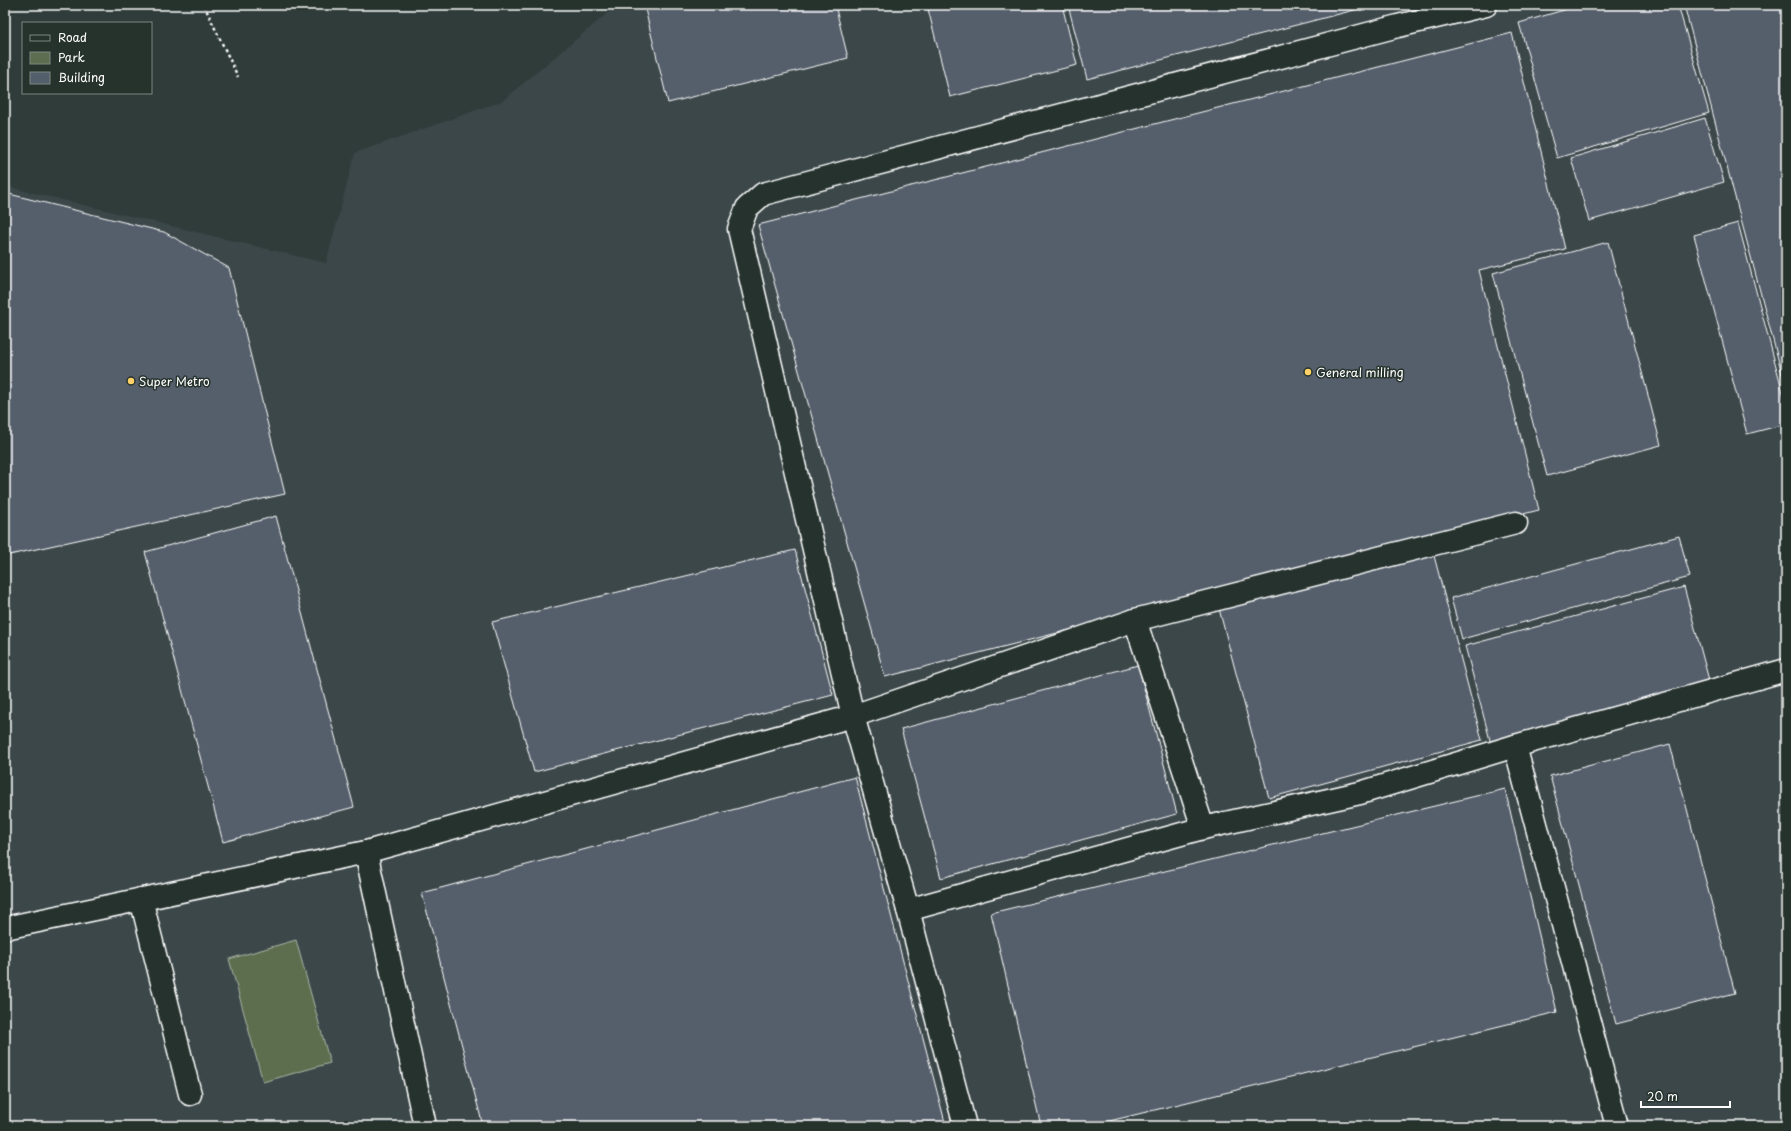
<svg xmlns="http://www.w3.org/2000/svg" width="1791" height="1131" viewBox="0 0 1791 1131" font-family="'Playpen Sans',sans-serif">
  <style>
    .built { fill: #3a4649 }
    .green { fill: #5d6e50; stroke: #aeb6a8 }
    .building { fill: #545f6c; stroke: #fff }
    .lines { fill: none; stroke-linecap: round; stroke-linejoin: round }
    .minor-casing { stroke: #fff; stroke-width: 25 }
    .path { stroke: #fff; stroke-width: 2.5; stroke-dasharray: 3 3; stroke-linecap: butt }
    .minor { stroke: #26332d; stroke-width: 22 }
    .poi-dot { fill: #ffd166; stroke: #26332d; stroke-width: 1.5 }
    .labels { text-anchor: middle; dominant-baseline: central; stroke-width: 3; stroke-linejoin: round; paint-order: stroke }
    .poi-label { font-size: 12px; fill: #fff; stroke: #26332d; text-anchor: start }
  </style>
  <rect width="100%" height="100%" fill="#2f3c3a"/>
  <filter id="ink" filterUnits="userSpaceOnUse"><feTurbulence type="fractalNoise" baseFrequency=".025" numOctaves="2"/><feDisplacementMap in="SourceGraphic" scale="8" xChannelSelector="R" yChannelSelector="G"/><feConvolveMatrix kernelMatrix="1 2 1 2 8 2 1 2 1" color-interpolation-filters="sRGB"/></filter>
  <g filter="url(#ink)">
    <path class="built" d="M617,5h1169v1115l-64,6h-1717v-940l321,77 29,-110 147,-52z"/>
    <path class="green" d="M296,940l34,123 -67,19 -34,-123z"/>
    <g class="building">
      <path d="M644,5h191l13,53 -180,45z"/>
      <path d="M927,5h135l15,60 -127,32z"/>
      <path d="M1068,5h306l-287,74z"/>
      <path d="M1581,5h97l31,108 -152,45 -38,-135z"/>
      <path d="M1684,5h102v384z"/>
      <path d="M1512,33l53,216 -86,21 60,240 -654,167 -127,-452z"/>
      <path d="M1705,118l19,64 -135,39 -18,-63z"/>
      <path d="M5,193l159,39 65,36 56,226 -280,62z"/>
      <path d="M1738,223l48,181v20l-39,10 -53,-199z"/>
      <path d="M1608,242l53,203 -114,31 -54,-203z"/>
      <path d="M276,516l78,291 -131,35 -78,-290z"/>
      <path d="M1679,536l11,41 -228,62 -11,-41z"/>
      <path d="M1432,548l50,192 -213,58 -51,-193z"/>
      <path d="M795,550l38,145 -299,77 -42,-150z"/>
      <path d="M1684,587l26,97 -219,60 -26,-98z"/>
      <path d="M1138,665l39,149 -236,64 -40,-149z"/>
      <path d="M1670,744l65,249 -119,31 -66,-248z"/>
      <path d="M855,777l91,349h-463l-61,-233z"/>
      <path d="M1505,789l52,223 -468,114h-48l-50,-213z"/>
    </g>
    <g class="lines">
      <defs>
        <g id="minor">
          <path d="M1135,620l68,208"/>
          <path d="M1515,746l102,380"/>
          <path d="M366,852l59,274"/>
          <path d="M141,899l49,195"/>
          <path d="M908,910l295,-82 157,-35 155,-47 271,-76"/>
          <path d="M5,928l361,-76 487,-136 282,-96 381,-97"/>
          <path d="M965,1126l-57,-216 -55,-194 -114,-487 8,-21 16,-14 635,-168 88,-21"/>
        </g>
      </defs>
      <use href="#minor" class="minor-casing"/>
      <path class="path" d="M204,5l34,72"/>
      <use href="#minor" class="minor"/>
    </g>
  </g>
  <g class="poi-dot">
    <circle cx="1308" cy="372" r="4"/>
    <circle cx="131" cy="381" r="4"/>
  </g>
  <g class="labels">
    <g class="poi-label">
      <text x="1316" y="372">General milling</text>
      <text x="139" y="381">Super Metro</text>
    </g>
  </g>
  <rect width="1791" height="1131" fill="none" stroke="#26332d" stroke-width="20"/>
  <rect x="10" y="10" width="1771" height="1111" fill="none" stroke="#fff" stroke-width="1.5" filter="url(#ink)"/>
  <rect x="22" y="22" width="130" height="72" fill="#26332d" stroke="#7d8581"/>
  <rect x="30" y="35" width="20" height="6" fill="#26332d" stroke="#7d8581"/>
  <text x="58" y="42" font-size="12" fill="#ffffff">Road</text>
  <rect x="30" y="52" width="20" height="12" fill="#5d6e50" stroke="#7d8581"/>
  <text x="58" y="62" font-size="12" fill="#ffffff">Park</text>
  <rect x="30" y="72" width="20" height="12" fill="#545f6c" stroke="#7d8581"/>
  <text x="58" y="82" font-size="12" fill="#ffffff">Building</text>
  <path d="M1641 1101v6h89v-6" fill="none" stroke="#ffffff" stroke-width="2"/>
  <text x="1647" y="1101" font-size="12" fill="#ffffff" stroke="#26332d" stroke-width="3" paint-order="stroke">20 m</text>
</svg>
